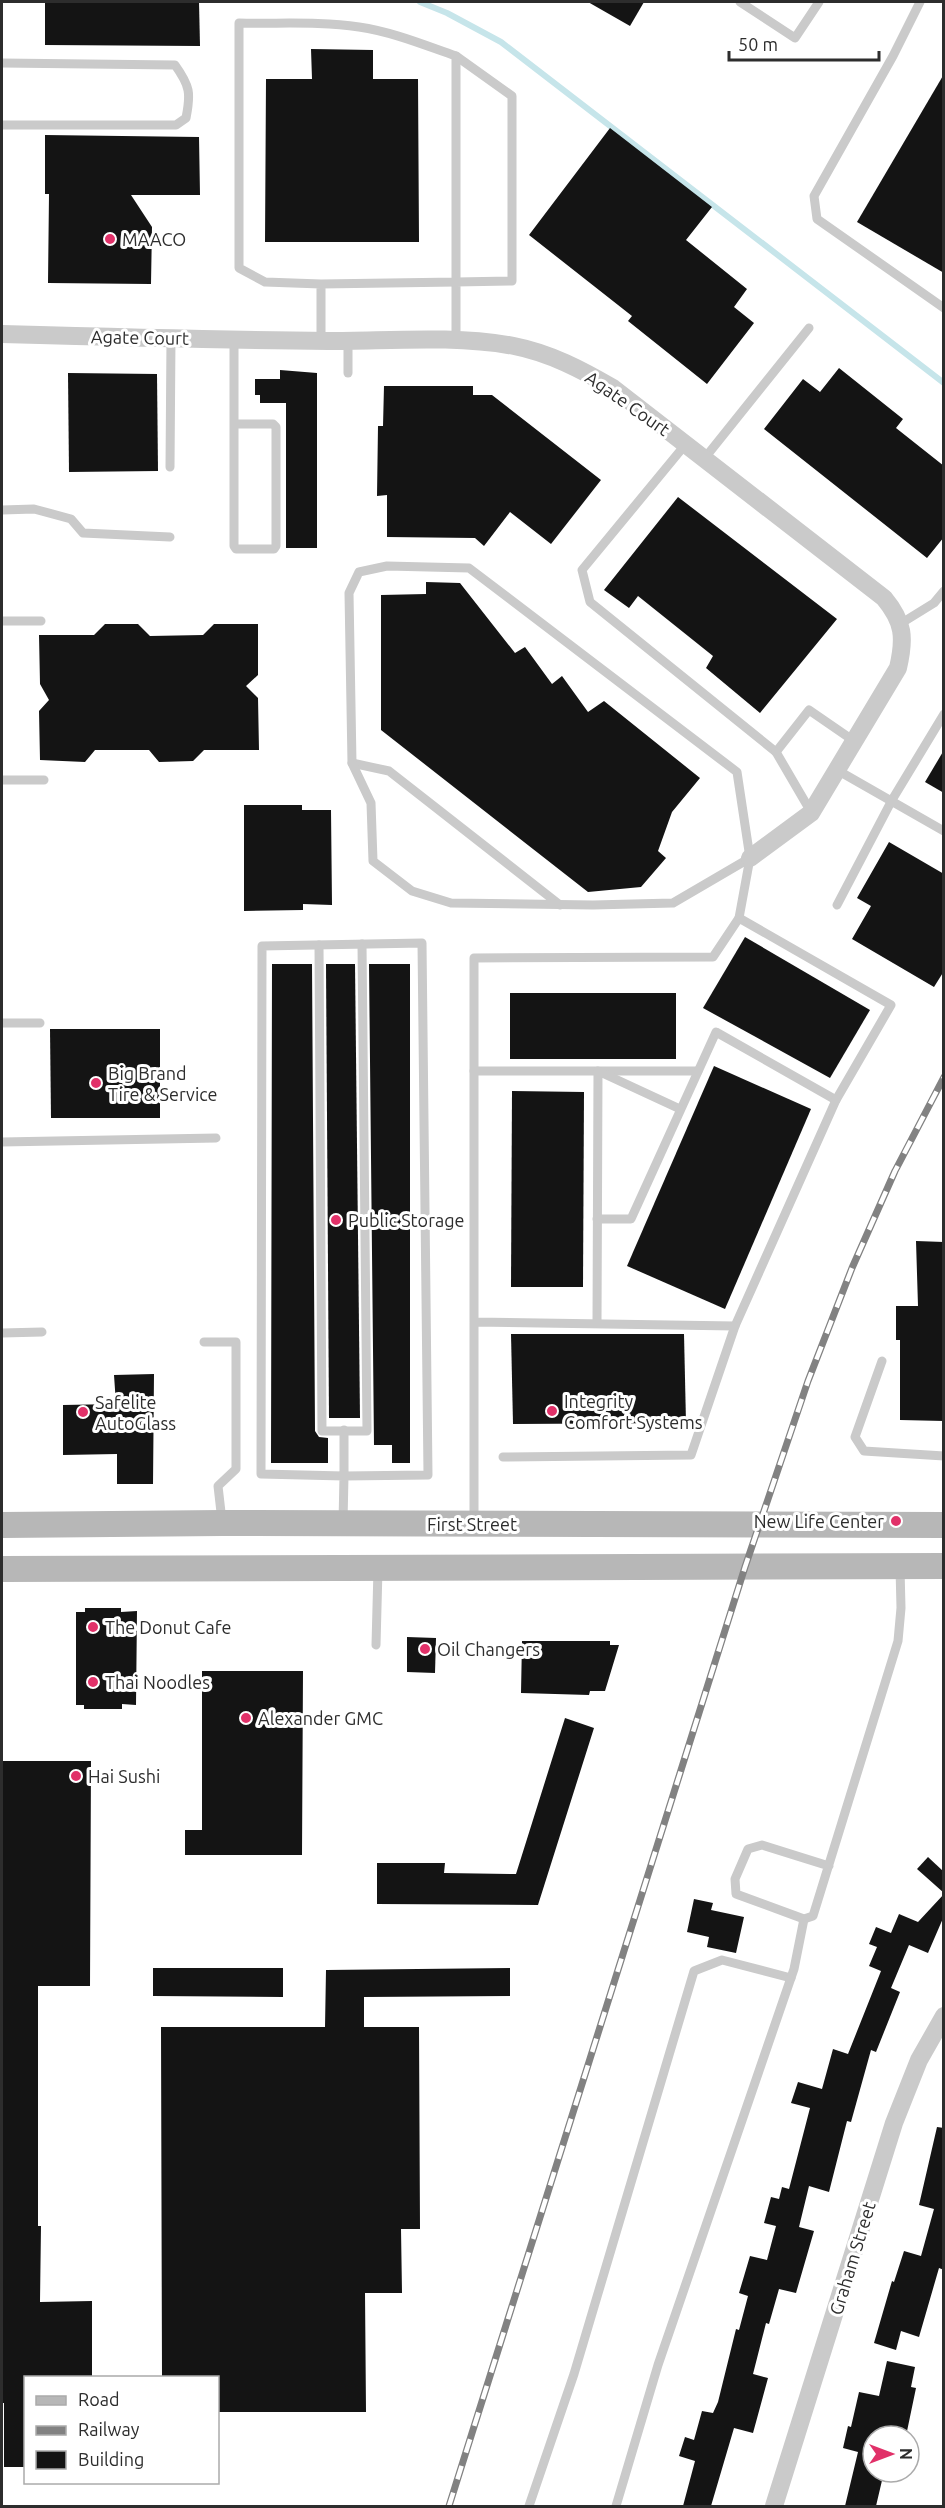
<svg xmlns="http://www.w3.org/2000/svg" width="945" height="2508" viewBox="0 0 945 2508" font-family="Ubuntu,sans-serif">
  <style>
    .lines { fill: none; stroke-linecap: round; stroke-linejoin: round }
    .stream { stroke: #c6e5ea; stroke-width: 6 }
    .building { fill: #141414 }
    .lane { stroke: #cacaca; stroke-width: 9 }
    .street { stroke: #cacaca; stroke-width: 18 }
    .secondary { stroke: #b7b7b7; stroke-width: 26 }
    .rail-casing { stroke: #828282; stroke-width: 7 }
    .rail { stroke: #fff; stroke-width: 4.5; stroke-dasharray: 14; stroke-linecap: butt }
    .poi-dot { fill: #e13169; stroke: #fff; stroke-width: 2 }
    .labels { text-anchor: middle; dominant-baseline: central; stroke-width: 6; stroke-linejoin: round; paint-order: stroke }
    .poi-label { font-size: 18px; fill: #2d2d2d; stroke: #fff; text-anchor: start }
    .street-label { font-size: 18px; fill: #2d2d2d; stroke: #fff }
  </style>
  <rect width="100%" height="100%" fill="#fff"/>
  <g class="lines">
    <path class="stream" d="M420,2l27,11 54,29 443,341"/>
  </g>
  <g class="building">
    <path d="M45,2h154l1,44 -155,-1z"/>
    <path d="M588,2h56l-14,24z"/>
    <path d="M311,49l62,1v29h45l1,163h-154l1,-163h46z"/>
    <path d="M944,74v199l-87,-51z"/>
    <path d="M610,128l102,79 -26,33 61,49 -13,18 20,16 -47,61 -79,-63 4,-5 -103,-81z"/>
    <path d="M45,135l154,2 1,58h-69l21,32 -1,57 -103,-1 1,-89h-4z"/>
    <path d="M839,368l64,51 -7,9 48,38v71l-17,21 -163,-129 39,-50 17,13z"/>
    <path d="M280,370l37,3v175h-31v-145h-26v-8h-5v-16h25z"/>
    <path d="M68,373l89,1 1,97 -89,1z"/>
    <path d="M384,386h89v9h19l109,85 -50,64 -41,-32 -26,34 -9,-8 -88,-1v-42l-10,1 1,-70h5z"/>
    <path d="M678,497l159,122 -77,94 -54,-45 7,-12 -75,-60 -9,12 -25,-18z"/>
    <path d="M426,582l34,1 55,70 10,-6 27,37 10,-8 26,36 16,-11 96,77 -28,34 -14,39 8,7 -25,29 -53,5 -207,-162v-135l45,-1z"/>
    <path d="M105,624h33l12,12 53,-1 11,-11h44v51l-12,11 12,12 1,52h-55l-11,11 -34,1 -10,-12h-54l-10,12 -45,-2 -1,-49 10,-11 -9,-16 -1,-49h55z"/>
    <path d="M944,750v43l-19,-11z"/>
    <path d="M244,805h58v5h29l1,95 -29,-1v6l-59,1z"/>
    <path d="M889,842l55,32v97l-10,16 -82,-48 19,-33 -14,-8z"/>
    <path d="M745,937l125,73 -40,68 -127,-70z"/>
    <path d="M272,964h40l3,467 4,6 9,1v25h-57z"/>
    <path d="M326,964h29l5,454h-31z"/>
    <path d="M369,964h41v499h-18v-18h-18z"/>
    <rect x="510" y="993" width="166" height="66"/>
    <path d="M50,1029h110v89h-109z"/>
    <path d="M714,1066l97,43 -86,200 -98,-43z"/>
    <path d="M512,1091l72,1 -1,195h-72z"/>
    <path d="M916,1241l28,1v179l-44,-1v-80h-4v-34h22z"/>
    <path d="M511,1334h173l2,89 -173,1z"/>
    <path d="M154,1374l-1,110h-36v-30l-54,1v-50l53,-1 -2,-29z"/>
    <path d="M85,1608h36v4l16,-1 -1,94 -14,-1v5h-38v-4h-8v-93h9z"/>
    <path d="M407,1637l29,1 -1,35 -28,-1z"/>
    <path d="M522,1641h88v4h9l-14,46h-15l-1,4 -68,-2z"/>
    <path d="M202,1671h101l-1,184h-117v-25h17z"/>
    <path d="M565,1718l29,10 -56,177 -161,-1v-41h68l-1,10 72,1z"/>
    <path d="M2,1761h89l-1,225h-52v240h3l-1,76 52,-1v77h-66v89h-22v-64h-2z"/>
    <path d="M928,1857l16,15v21l-27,-24z"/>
    <path d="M944,1894v22l-16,37 -19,-8 -18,43 9,4 -24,60 -5,-2 -20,72 -4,-1 -18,71 -20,-6 -10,41 15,4 -18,62 -17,-4 -10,35 -3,-1 -13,51 15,4 -15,55 -19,-5 -23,78h-28l12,-45 -16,-5 6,-19 9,3 8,-29 11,2 5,-11 18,-73 3,1 9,-34 -9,-3 11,-37 17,4 9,-34 -12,-3 7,-26 8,2 3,-12 7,2 21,-81 -19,-5 7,-21 24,7 11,-40 15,5 33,-83 -12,-5 8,-19 -8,-3 7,-17 15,6 8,-19 19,8z"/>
    <path d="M694,1899l19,4 -2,7 33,7 -8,36 -29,-6 2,-10 -22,-5z"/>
    <path d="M153,1968h130v29l-130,-1z"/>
    <path d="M510,1968v28l-146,1v30h55l1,202h-19l1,64h-37l1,119h-148v-34h-56l-1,-351h164l1,-57z"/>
    <path d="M937,2127l7,1v142l-5,-2 -20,69 -18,-6 -5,19 -22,-7 18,-62 2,1 10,-31 17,5 13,-47 -15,-4z"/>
    <path d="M887,2361l28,6 -4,20 5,1 -10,48h-33v36h11l-8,34h-31l13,-54 -15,-4 5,-22 3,1 8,-35 20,4z"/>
  </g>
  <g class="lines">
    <g class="lane">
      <path d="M740,2l55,36 24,-36"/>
      <path d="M920,2l-27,54 -79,140 3,23 127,89"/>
      <path d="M456,56l56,40v185l-56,1v59"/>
      <path d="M2,63l173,2c15,21 16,28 11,53l-10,7h-174"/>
      <path d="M321,284l-56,-2 -26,-14v-245c40,1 81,-2 120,4 34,5 65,18 97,29v226l-135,2v57"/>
      <path d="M234,339c0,69 0,138 0,207l2,3h38l2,-3v-119l-3,-3h-39"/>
      <path d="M348,373v-32"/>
      <path d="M685,445l-103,125 8,32 186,150 33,-42 45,31"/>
      <path d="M704,459l105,-131"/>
      <path d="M170,467l1,-129"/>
      <path d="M2,510l32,-1 37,10 12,14 87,4"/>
      <path d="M2,621h39"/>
      <path d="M900,624l34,-21 10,-12"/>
      <path d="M776,752l35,60"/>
      <path d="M352,763l37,8 171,134"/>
      <path d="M837,770l107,61"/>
      <path d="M2,780h42"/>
      <path d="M837,905l55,-105 52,-86"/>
      <path d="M739,918l11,-60 -13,-86 -268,-204 -82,-2 -28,6 -10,21 3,170 19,40 2,58 39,30 39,12 142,2 80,-2 77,-45"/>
      <path d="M319,945l3,486h45l-5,-487"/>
      <path d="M2,1023h38"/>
      <path d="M474,1071h224"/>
      <path d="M2,1142l214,-4"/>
      <path d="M597,1219h34l85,-187 120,68"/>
      <path d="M474,1322l261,4 101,-226 55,-95 -152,-87 -26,39 -239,1v564"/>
      <path d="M597,1323l1,-252 82,38"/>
      <path d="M2,1333l40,-1"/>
      <path d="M204,1342h32v127l-18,17 4,35"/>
      <path d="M882,1361l-27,76 9,14 80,5"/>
      <path d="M503,1457l188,-2 44,-129"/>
      <path d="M343,1522l1,-46 84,-1 -6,-532 -160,3 -1,528 83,2v-46"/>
      <path d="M376,1645l2,-76"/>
      <path d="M829,1866l-67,-21 -14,4 -13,30 1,15 68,25 9,-3 85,-275 3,-33 -1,-40"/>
      <path d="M529,2506l45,-132 120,-403 28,-11 69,18"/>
      <path d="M616,2506l42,-141 136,-396 10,-50"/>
    </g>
    <g class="street">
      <path d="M2,334c108,3 217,6 326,7 61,0 125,-6 186,5 36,7 68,24 99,42l271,210c20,24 21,40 14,70l-87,145 -61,45"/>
      <path d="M774,2506l120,-383 25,-63 25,-44"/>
    </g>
    <g class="secondary">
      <path d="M2,1525l220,-2 722,2"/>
      <path d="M2,1569l942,-3"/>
    </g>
    <defs>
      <path id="rail" d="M449,2506l296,-939 63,-186 44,-113 43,-97 49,-94"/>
    </defs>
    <use href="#rail" class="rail-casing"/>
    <use href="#rail" class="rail"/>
  </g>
  <g class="poi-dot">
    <circle cx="110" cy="239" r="6"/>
    <circle cx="96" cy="1083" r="6"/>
    <circle cx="336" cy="1220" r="6"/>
    <circle cx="552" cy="1411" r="6"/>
    <circle cx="83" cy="1412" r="6"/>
    <circle cx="896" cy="1521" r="6"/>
    <circle cx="93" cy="1627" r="6"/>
    <circle cx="425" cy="1649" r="6"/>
    <circle cx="93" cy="1682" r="6"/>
    <circle cx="246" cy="1718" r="6"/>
    <circle cx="76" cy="1776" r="6"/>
  </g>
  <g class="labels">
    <g class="poi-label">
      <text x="122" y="239">MAACO</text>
      <text x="108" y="1073">Big Brand<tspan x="108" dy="21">Tire &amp; Service</tspan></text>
      <text x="348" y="1220">Public Storage</text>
      <text x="564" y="1401">Integrity<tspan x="564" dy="21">Comfort Systems</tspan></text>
      <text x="95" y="1402">Safelite<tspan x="95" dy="21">AutoGlass</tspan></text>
      <text x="884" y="1521" text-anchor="end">New Life Center</text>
      <text x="105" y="1627">The Donut Cafe</text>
      <text x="437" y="1649">Oil Changers</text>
      <text x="105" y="1682">Thai Noodles</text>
      <text x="258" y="1718">Alexander GMC</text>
      <text x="88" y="1776">Hai Sushi</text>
    </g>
    <g class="street-label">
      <text transform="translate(140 337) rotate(1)">Agate Court</text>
      <text transform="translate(628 403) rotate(35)">Agate Court</text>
      <text x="472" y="1524">First Street</text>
      <text transform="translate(852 2258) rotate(-73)">Graham Street</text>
    </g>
  </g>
  <rect width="945" height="2508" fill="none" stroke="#2d2d2d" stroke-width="6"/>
  <rect x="24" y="2376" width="195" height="108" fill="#ffffff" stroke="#ababab" stroke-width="1.5"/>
  <rect x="36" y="2396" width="30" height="9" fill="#b7b7b7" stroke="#ababab" stroke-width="1.5"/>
  <text x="78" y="2406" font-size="18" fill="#2d2d2d">Road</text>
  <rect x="36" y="2426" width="30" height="9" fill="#828282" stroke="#ababab" stroke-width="1.5"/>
  <text x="78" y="2436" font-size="18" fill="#2d2d2d">Railway</text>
  <rect x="36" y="2451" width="30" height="18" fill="#141414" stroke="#ababab" stroke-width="1.5"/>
  <text x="78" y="2466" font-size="18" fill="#2d2d2d">Building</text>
  <g transform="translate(891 2454) rotate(90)"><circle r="28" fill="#ffffff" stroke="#ababab" stroke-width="1.5"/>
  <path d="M0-4.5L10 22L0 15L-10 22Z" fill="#e13169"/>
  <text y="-9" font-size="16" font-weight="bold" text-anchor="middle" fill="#2d2d2d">N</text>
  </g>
  <path d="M729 51v9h150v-9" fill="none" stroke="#2d2d2d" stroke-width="3"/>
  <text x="738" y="51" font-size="18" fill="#2d2d2d" stroke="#ffffff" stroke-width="4.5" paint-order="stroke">50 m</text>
</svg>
